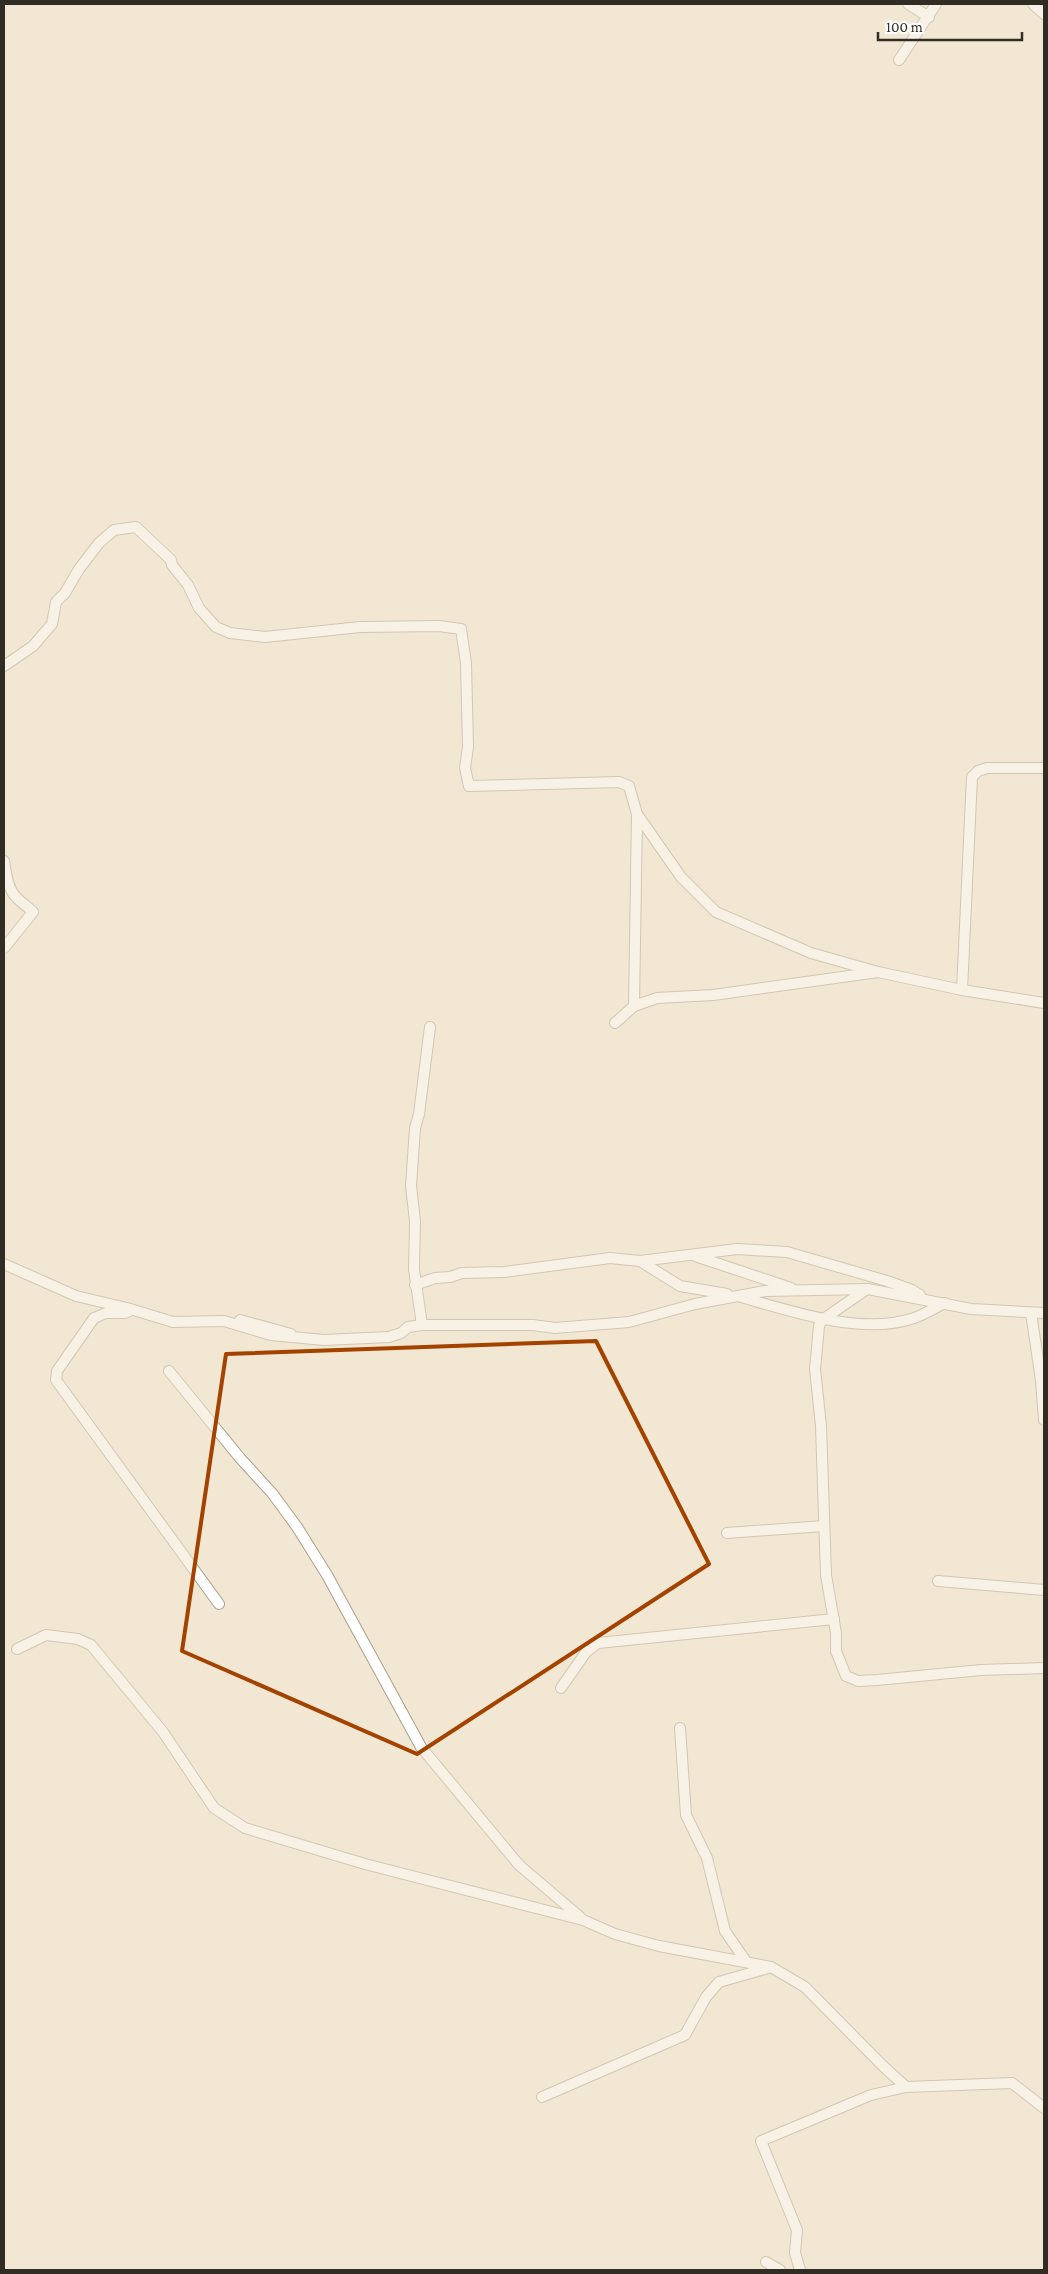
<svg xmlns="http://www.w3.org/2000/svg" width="1048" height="2274" viewBox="0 0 1048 2274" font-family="'Crimson Pro',serif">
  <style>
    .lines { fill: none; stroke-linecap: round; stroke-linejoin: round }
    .minor-casing { stroke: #aa9f8c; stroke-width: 12 }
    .minor { stroke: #fff; stroke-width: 10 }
    .marked { fill: none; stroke: #a44200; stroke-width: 4; stroke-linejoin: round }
  </style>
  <rect width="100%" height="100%" fill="#f2e7d2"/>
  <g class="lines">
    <defs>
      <g id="minor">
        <path d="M908,4l21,13"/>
        <path d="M1033,4l11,10"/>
        <path d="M899,60l37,-56"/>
        <path d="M4,666l29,-20 19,-22 4,-22 9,-9 14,-24 20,-26 15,-13 22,-3 35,33 1,5 16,20 11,23 17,19 14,6 35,4 95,-10 79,-1 22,3 5,34 2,84 -3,21 4,18 150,-4 10,4 8,28 44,63 35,35 95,41 67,19"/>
        <path d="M4,861c2,11 3,26 11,35 4,5 12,10 18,16l-29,36"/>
        <path d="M962,990l10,-213 6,-6 9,-3h57"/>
        <path d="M634,1006l3,-192"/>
        <path d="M615,1023l19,-17 23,-8 56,-3 165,-23 84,18 82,13"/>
        <path d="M695,1256l96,32"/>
        <path d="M640,1261l97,-12 50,3 100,29 25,9 8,5"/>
        <path d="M4,1264l72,32 51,12 46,14 51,-1 47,14 53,5 65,-3 12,-4 7,-6 14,-2h111l22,3 74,-6 66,-18 70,-13 103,-2 103,20 73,4"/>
        <path d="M415,1285l20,-7 15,-1 12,-4 42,-1 106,-14 30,3 40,25 47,8"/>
        <path d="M867,1289l-45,31 -3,6 -4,43 6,57 5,149 10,58v18l10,25 12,5 19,-1 104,-10 63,-2"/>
        <path d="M741,1297c49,14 119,38 170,22 11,-3 23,-11 34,-16"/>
        <path d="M131,1310l-6,3h-19l-12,5 -37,53 -1,9 163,224"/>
        <path d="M1031,1313l10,67 3,40"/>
        <path d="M240,1320l51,14"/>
        <path d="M422,1325l-8,-56 1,-48 -4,-35 4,-58 4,-14 11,-87"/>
        <path d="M169,1371l71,87 32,35 25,34 30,48 94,172 98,118 61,52"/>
        <path d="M727,1533l97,-7"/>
        <path d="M938,1581l106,9"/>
        <path d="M17,1649l29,-14 32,4 13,6 72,87 51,76 31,20 120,36 218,56 32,14 44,12 112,21 34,20 78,79 23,21 106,-4 32,25"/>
        <path d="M561,1688l25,-36 12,-9 236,-24"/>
        <path d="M680,1728l6,87 21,43 18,73 20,29"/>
        <path d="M542,2097l143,-62 21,-38 13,-15 49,-14"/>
        <path d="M766,2262l14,8"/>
        <path d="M800,2270l-5,-17 2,-23 -36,-89 110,-46 35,-8"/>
      </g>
    </defs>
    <use href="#minor" class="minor-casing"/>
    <use href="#minor" class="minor"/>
  </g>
  <path d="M0 0H1048V2274H0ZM596,1341l113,223 -292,190 -235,-103 44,-297z" fill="#f2e7d2" fill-opacity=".55" fill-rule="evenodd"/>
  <path class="marked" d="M596,1341l113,223 -292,190 -235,-103 44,-297z"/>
  <rect width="1048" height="2274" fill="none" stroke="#312d25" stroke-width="10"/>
  <path d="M878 32v8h144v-8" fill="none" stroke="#312d25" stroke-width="2.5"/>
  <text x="886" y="32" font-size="15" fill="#312d25" stroke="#ffffff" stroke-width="4" paint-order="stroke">100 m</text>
</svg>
